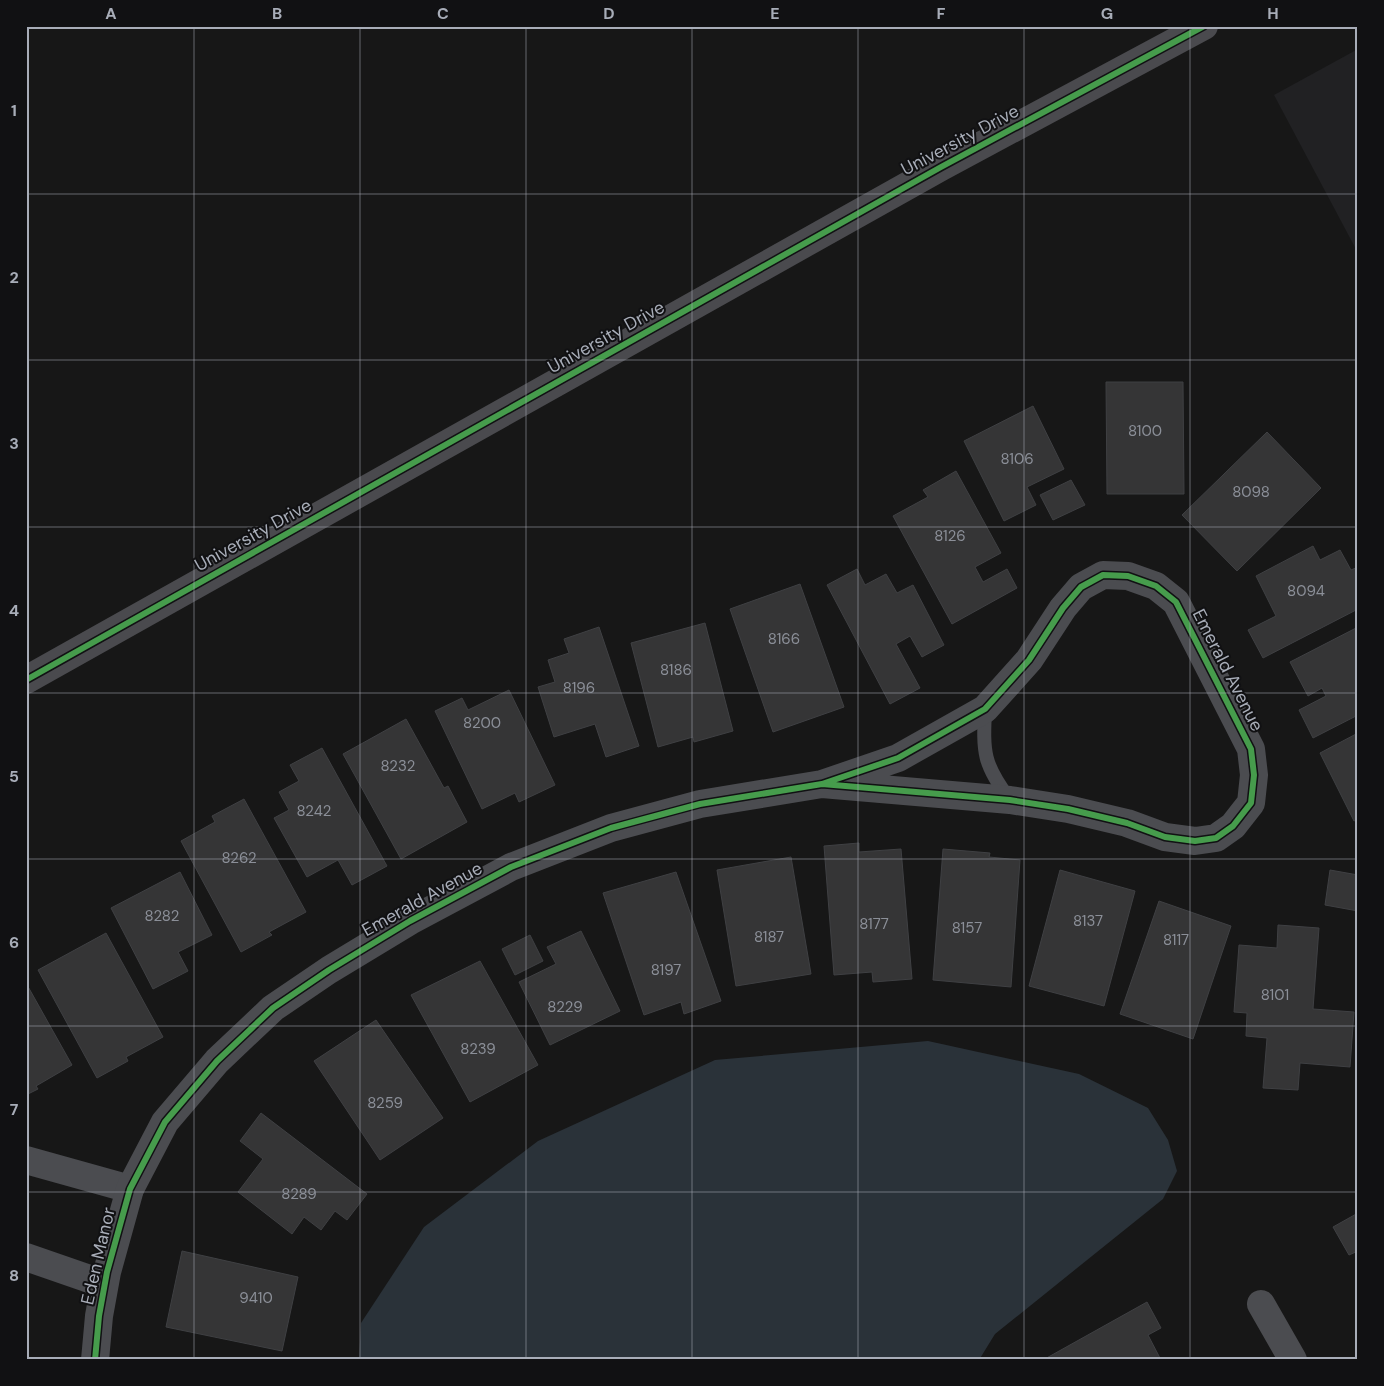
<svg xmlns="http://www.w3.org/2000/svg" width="1384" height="1386" viewBox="0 0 1384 1386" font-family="'DM Sans',sans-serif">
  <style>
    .built { fill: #212123 }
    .water { fill: #2a3239 }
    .building { fill: #353536; stroke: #3f4043 }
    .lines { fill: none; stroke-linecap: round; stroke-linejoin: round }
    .lane { stroke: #4b4c50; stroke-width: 14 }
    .street { stroke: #4b4c50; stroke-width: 28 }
    .secondary { stroke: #4a4a4e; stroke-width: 28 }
    .cycleway-casing { stroke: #111113; stroke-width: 9 }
    .cycleway { stroke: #469c4c; stroke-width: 6 }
    .grid { fill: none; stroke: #a8adb8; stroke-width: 1; stroke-opacity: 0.55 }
    .labels { text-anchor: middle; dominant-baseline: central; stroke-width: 4; stroke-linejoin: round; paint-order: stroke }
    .number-label { font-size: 15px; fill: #8b8f98 }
    .street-label { font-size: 18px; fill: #a8adb8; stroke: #111113 }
    .neatline { fill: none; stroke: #a8adb8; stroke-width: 2 }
    .grid-label { font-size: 16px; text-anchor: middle; font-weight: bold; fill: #a8adb8 }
  </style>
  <rect width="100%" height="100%" fill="#171717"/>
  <path class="built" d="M1358,49v204l-84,-158z"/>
  <path class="water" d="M928,1041l151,33 69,34 20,32 9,31 -14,28 -168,135 -16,26h-620l2,-37 63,-96 114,-86 177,-81z"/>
  <g class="building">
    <path d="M1106,382h77l1,112h-77z"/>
    <path d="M1033,406l31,63 -37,18 9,18 -32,16 -40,-80z"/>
    <path d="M1267,432l54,56 -84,83 -55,-56z"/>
    <path d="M956,471l45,82 -26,14 8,15 24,-13 10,19 -65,36 -59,-108 35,-19 -5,-7z"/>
    <path d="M1071,480l14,25 -32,15 -13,-25z"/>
    <path d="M1313,546l7,14 20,-10 11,20 7,-3v42l-95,49 -15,-28 28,-14 -20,-40z"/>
    <path d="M857,569l8,16 21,-11 11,19 16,-8 31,60 -22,12 -12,-21 -14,8 24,44 -30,16 -63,-119z"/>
    <path d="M800,584l44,123 -71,25 -43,-123z"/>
    <path d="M705,623l28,108 -39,11 -1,-5 -35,10 -27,-104z"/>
    <path d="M599,627l40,119 -33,11 -11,-33 -41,13 -16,-50 17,-5 -7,-22 21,-7 -5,-14z"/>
    <path d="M1358,627v88l-45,23 -14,-28 27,-14 -4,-8 -14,8 -18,-34z"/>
    <path d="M509,690l46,95 -36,17 -4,-9 -33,16 -47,-98 27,-13 6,12z"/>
    <path d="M406,719l38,69 4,-2 19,36 -66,37 -58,-105z"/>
    <path d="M1358,733v86l-4,2 -34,-68z"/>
    <path d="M322,748l65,118 -35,19 -14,-25 -31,17 -33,-59 15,-8 -10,-18 20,-11 -9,-16z"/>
    <path d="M244,799l62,113 -37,20 3,3 -31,17 -60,-111 34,-19 -3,-6z"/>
    <path d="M859,843v9l42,-3 11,130 -39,3 -1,-10 -38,3 -10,-129z"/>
    <path d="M943,849l47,4 -1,4 31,3 -9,127 -78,-7z"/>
    <path d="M791,857l20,117 -75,12 -19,-116z"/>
    <path d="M1060,870l75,21 -31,115 -75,-20z"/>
    <path d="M1330,870l28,5v36l-33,-6z"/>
    <path d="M180,872l32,63 -34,17 10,19 -35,18 -42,-81z"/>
    <path d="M676,872l45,129 -37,13 -3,-12 -37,13 -41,-122z"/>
    <path d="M1159,901l72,25 -38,113 -73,-25z"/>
    <path d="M1278,925l41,3 -6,81 41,3 -4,55 -50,-4 -2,27 -35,-2 4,-50 -21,-2 1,-23 -13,-1 5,-67 38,3z"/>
    <path d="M581,931l39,80 -70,34 -31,-63 37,-18 -9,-17z"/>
    <path d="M106,933l57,104 -37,20 2,4 -31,17 -59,-108z"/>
    <path d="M530,935l13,26 -28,14 -13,-26z"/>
    <path d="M480,961l58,104 -68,37 -59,-107z"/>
    <path d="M26,983l46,82 -36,21 2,3 -12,6z"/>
    <path d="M376,1020l67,98 -63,42 -66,-99z"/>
    <path d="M261,1113l106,81 -20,26 -12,-9 -14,19 -17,-13 -12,17 -54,-42 25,-33 -23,-18z"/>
    <path d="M1358,1213v38l-9,4 -16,-28z"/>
    <path d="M182,1251l116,26 -16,74 -116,-24z"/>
    <path d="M1147,1302l14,26 -13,7 13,25h-118z"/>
  </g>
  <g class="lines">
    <path class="lane" d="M985,709c-2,44 -2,55 25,91"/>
    <g class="street">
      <path d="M26,1160l104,29"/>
      <path d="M26,1257l78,27"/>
      <path d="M1261,1304l32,56"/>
      <path d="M95,1360l4,-44 8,-44 23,-83 35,-67 52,-61 56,-53 56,-38 81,-49 101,-54 100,-39 89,-24 122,-20 188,16 58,9 59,14 38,14 30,4 21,-3 17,-12 18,-23 3,-28 -3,-26 -75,-147 -20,-16 -28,-10 -25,-1 -22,12 -18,21 -34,52 -44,49 -87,49 -76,26"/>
    </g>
    <path class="secondary" d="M26,680l915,-513 263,-141"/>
    <defs>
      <g id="cycleway">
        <path d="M26,680l915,-513 263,-141"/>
        <path d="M95,1360l4,-44 8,-44 23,-83 35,-67 52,-61 56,-53 56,-38 81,-49 101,-54 100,-39 89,-24 122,-20 188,16 58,9 59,14 38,14 30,4 21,-3 17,-12 18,-23 3,-28 -3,-26 -75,-147 -20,-16 -28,-10 -25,-1 -22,12 -18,21 -34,52 -44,49 -87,49 -76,26"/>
      </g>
    </defs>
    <use href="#cycleway" class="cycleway-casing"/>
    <use href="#cycleway" class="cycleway"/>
  </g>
  <path class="grid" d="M194,26v1334M360,26v1334M526,26v1334M692,26v1334M858,26v1334M1024,26v1334M1190,26v1334M26,194h1332M26,360h1332M26,527h1332M26,693h1332M26,859h1332M26,1026h1332M26,1192h1332"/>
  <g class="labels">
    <g class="number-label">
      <text x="1145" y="431">8100</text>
      <text x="1017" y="459">8106</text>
      <text x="1251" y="492">8098</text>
      <text x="950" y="536">8126</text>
      <text x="1306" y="591">8094</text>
      <text x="784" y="639">8166</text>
      <text x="676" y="670">8186</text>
      <text x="579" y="688">8196</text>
      <text x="482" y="723">8200</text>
      <text x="398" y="766">8232</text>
      <text x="314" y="811">8242</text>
      <text x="239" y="858">8262</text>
      <text x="162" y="916">8282</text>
      <text x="1088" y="921">8137</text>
      <text x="874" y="924">8177</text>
      <text x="967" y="928">8157</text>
      <text x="769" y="937">8187</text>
      <text x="1176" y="940">8117</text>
      <text x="666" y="970">8197</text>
      <text x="1275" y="995">8101</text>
      <text x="565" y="1007">8229</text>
      <text x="478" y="1049">8239</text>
      <text x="385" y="1103">8259</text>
      <text x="299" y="1194">8289</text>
      <text x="256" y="1298">9410</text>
    </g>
    <g class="street-label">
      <text transform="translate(960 140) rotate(-28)">University Drive</text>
      <text transform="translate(606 337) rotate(-29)">University Drive</text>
      <text transform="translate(253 535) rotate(-29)">University Drive</text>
      <text transform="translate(1228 670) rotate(63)">Emerald Avenue</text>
      <text transform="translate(422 899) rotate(-29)">Emerald Avenue</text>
      <text transform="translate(98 1256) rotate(-77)">Eden Manor</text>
    </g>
  </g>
  <rect width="1384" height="1386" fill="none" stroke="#111113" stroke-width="55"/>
  <rect x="28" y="28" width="1328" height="1330" class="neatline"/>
  <g class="grid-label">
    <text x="111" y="19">A</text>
    <text x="277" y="19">B</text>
    <text x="443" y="19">C</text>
    <text x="609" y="19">D</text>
    <text x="775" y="19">E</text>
    <text x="941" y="19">F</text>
    <text x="1107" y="19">G</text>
    <text x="1273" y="19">H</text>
    <text x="14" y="116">1</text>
    <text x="14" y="283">2</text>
    <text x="14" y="449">3</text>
    <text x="14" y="616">4</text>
    <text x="14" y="782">5</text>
    <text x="14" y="948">6</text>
    <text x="14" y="1115">7</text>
    <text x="14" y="1281">8</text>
  </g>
</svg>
